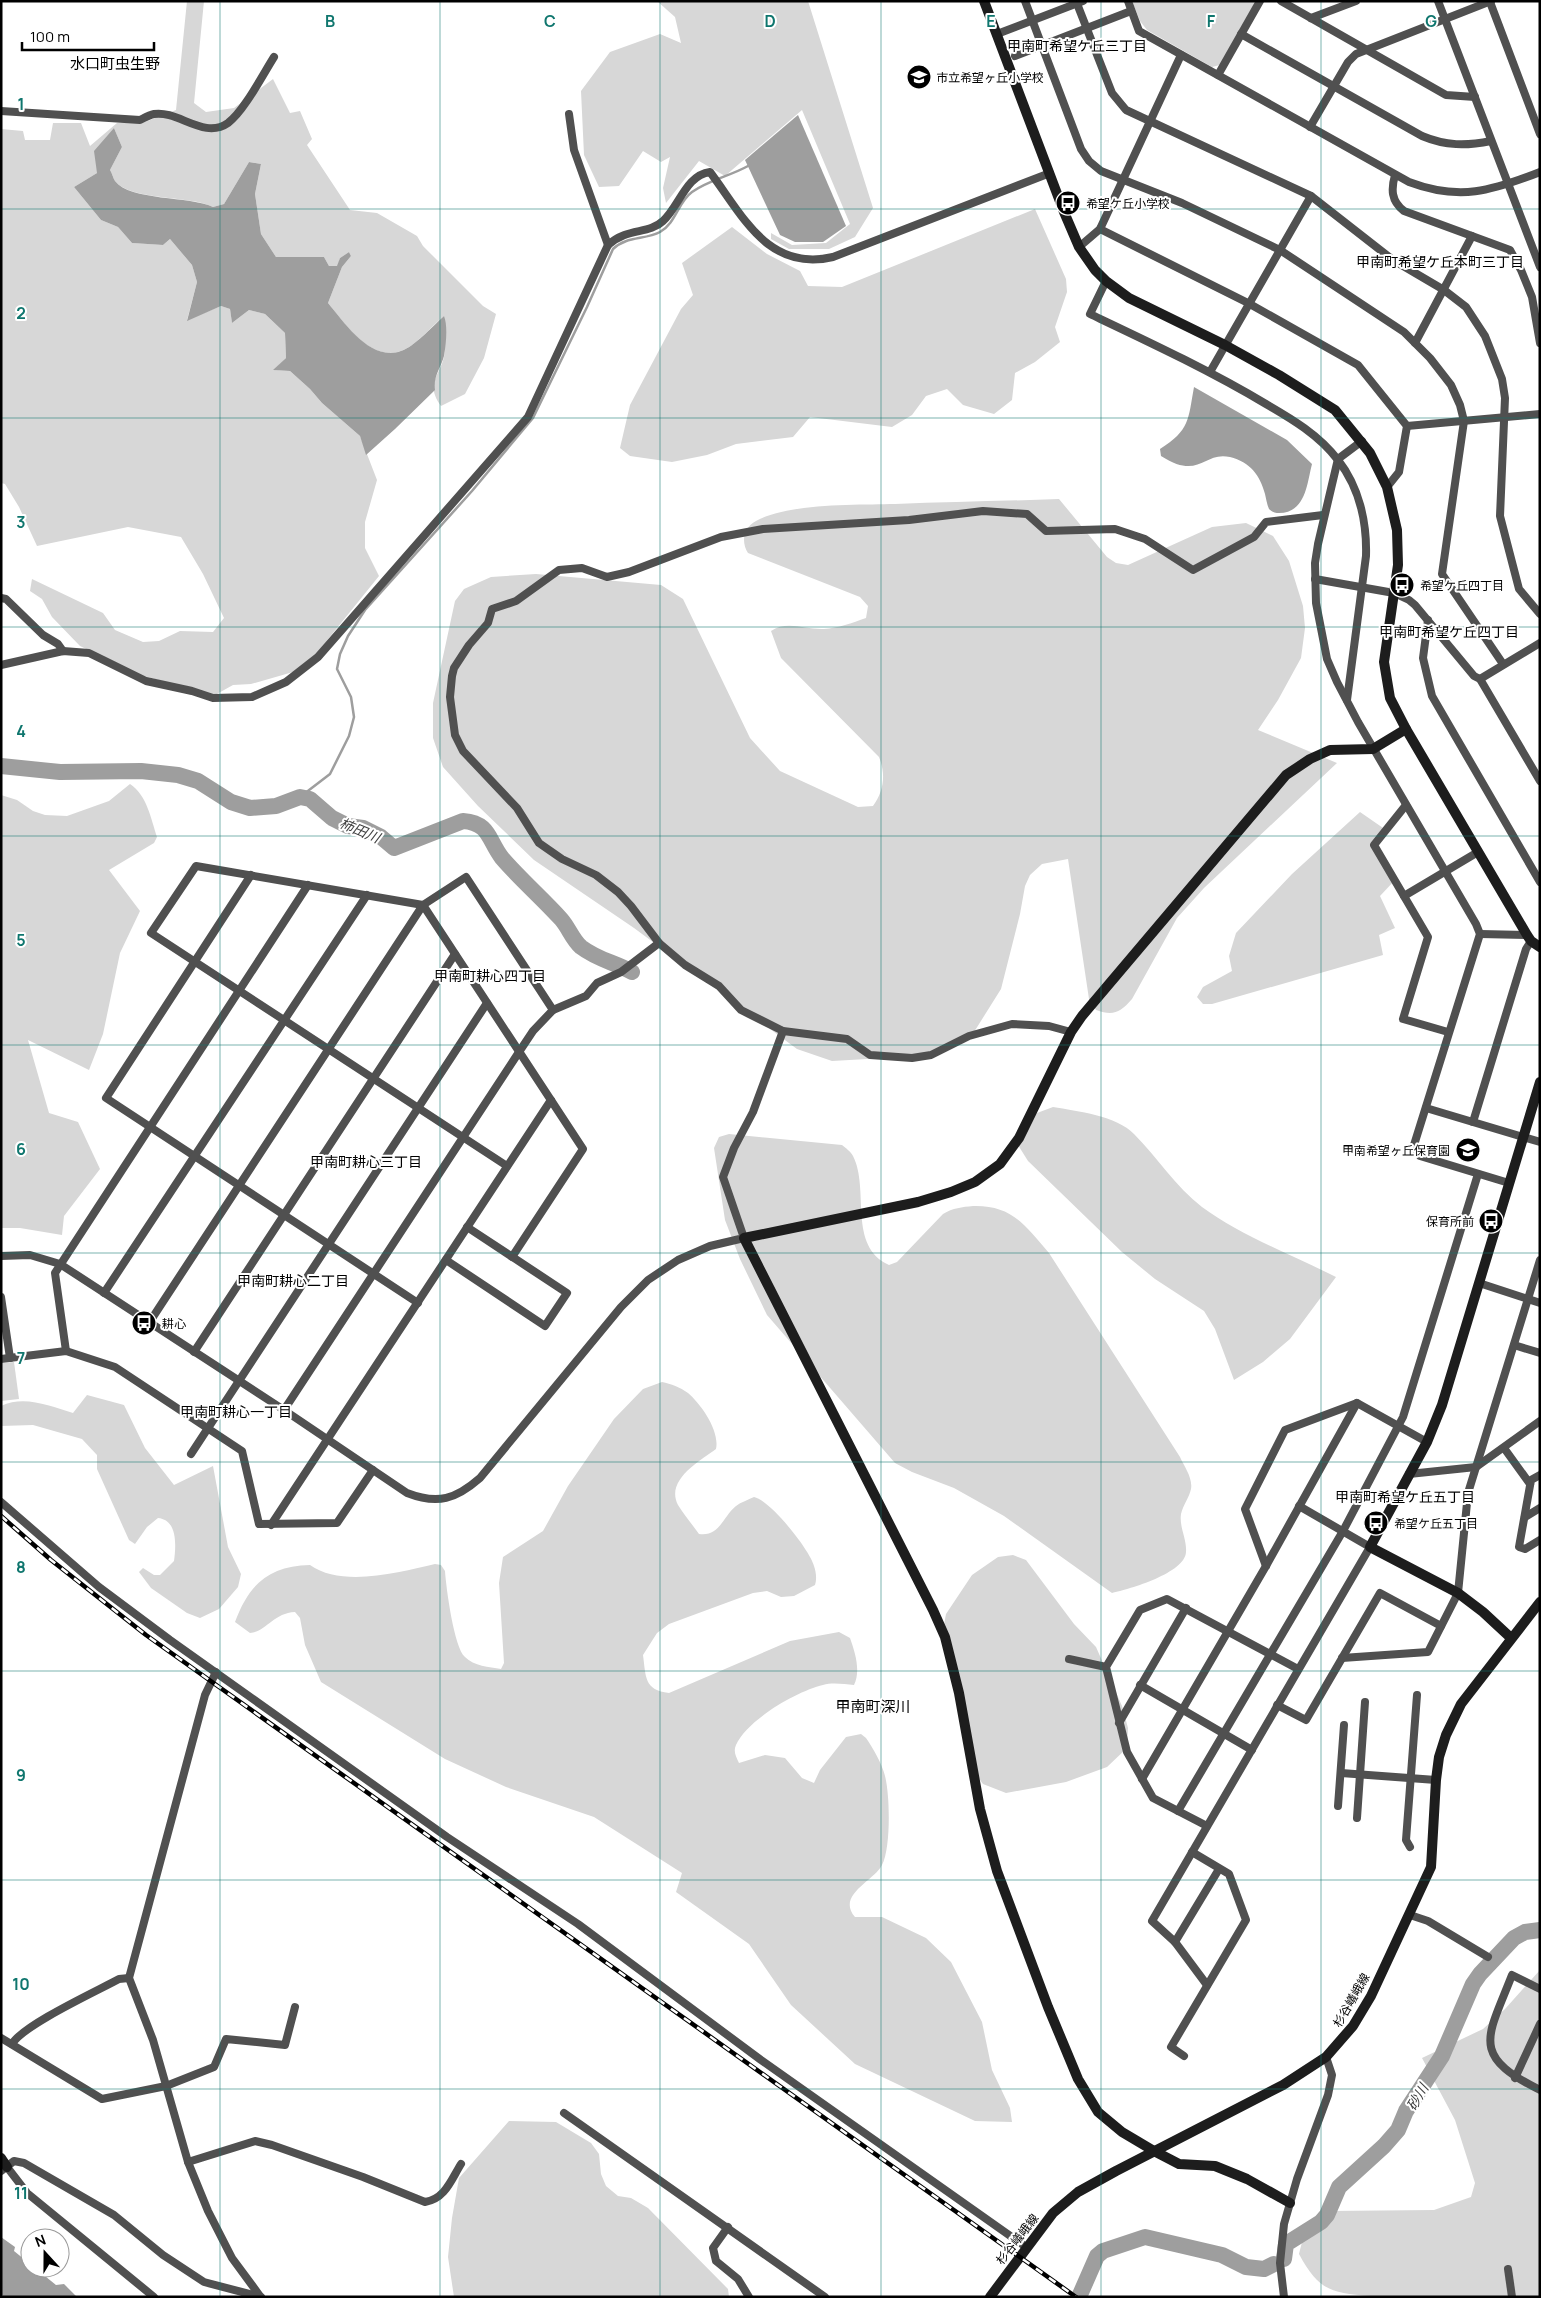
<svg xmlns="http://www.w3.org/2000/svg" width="1541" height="2298" viewBox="0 0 1541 2298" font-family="Manrope,'Noto Sans JP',sans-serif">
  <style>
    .green { fill: #d7d7d7 }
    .water { fill: #9e9e9e }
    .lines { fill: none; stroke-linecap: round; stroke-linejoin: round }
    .stream { stroke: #9e9e9e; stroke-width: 2.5 }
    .river { stroke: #9e9e9e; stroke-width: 16 }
    .street { stroke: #505050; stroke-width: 8 }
    .secondary { stroke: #1d1d1d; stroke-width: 10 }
    .rail-casing { stroke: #000; stroke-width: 4.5 }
    .rail { stroke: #fff; stroke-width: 2.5; stroke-dasharray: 8; stroke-linecap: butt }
    .grid { fill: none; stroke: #0f766e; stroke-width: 1; stroke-opacity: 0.55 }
    .labels { text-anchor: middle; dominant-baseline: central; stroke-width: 4; stroke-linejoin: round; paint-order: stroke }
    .poi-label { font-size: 12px; fill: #000; stroke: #fff; text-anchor: start }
    .street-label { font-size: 12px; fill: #000; stroke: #fff }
    .neighbourhood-label { font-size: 14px; fill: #000; stroke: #fff }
    .water-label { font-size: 14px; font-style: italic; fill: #3f3f3f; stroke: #fff }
    .quarter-label { font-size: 15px; fill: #000; stroke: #fff }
    .grid-label { font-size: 16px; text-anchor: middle; font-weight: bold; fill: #0f766e; stroke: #fff; stroke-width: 4; stroke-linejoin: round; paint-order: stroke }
  </style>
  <rect width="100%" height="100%" fill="#fff"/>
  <g class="green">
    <path d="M187,1h17l-10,102 12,9 28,-4 39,-29 17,34 10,-2 12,28 -5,6 43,65 27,3 40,23 6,10 60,60 13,8 -12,44 -19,36 -24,12c-16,-22 -2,-29 3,-49 2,-12 0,-28 0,-41 -11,9 -21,21 -32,29 -36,26 -64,-18 -84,-42l14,-36 9,-11 -2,-4 -9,6 -2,8h-9l-5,-9h-48l-15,-23 -6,-40 6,-30 -12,-2 -25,42 -11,3c-23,-12 -83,-6 -98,-26 -2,-3 -3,-8 -5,-11l12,-23 -8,-19 -17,45 -23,14 27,33 17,7 14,16 31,2 7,-6 22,26 5,17 -10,38 34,-14 9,3 2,14 17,-13 16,4 20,19 1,25 -12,12 16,1 20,18 12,14 38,33 17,44 -12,42v26l14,28 -63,78 -23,18 -42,12 -18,1 -18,10 -75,-20 -60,-29 -28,-29 -10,-18 -12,-8 2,-12 71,34 12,17 28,12 16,-1 21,-10 33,1 11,-14 -21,-44 -22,-37 -53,-10 -91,19 -18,-39 -14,-23 -4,-1v-354l22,2 2,9h25l3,-17h28l9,23 27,-23 28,-1 31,-12z"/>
    <path d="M657,1h151l65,207 -18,29 -26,12h-40l-18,-10v-6l21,12 34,-2 24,-19 -48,-114 -77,66 -26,-15 -33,42 -3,-15 7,-31 -9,5 -18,-11 -24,35 -20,1 -15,-32 -3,-64 29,-39 50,-18 21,9 -6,-26z"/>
    <path d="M1132,1h124l-36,64 -8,2 -65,-37 -7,-9z"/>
    <path d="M1035,209l31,70 1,13 -12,35 5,15 -25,20 -20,11 -3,27 -18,14 -31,-9 -16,-16 -21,7 -14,19 -20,12 -82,-10 -17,20 -57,7 -29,11 -35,7 -42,-6 -10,-8 10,-43 51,-96 12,-14 -11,-32 50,-36 35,27 33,17 8,15 34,1z"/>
    <path d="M1059,499l48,58 9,6 12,2 84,-38 34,-4 27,13 16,25 14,45 2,22 -4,30 -23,42 -20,30 79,33 -133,125 -27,30 -45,81c-12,14 -19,17 -36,11l-7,-11 -21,-140 -26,5 -12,11 -5,11 -5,28 -19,75 -32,51 -29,10 -38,7 -70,4 -35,-12 -163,-121 -100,-68 -56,-54 -35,-39 -10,-29v-35l22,-102 9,-12 27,-12 45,-3 125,11 22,14 67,139 30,33 78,36 15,-1c11,-15 13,-32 6,-49l-98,-99 -10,-27c16,-11 35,-1 53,-2 14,-1 28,-6 42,-11l2,-12 -8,-9 -112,-44c-7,-11 -5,-25 8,-32 32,-18 102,-16 139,-17 55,-2 110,-3 164,-5z"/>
    <path d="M130,784c17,11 21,35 27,53l-3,6 -45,27 31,41 -20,42 -17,81 -14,36 -61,-30 21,73 29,9 22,47 -36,47 -2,19 -42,-7h-19v-433l16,5 16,11 12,4 22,1 42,-15z"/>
    <path d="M1360,812l26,18 -12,15 21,35 -15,16 15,32 -16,7 4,20 -171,49h-9l-6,-7 6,-10 29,-16 -3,-15 7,-23 56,-59z"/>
    <path d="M1053,1107c24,4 64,9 81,27 23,23 42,53 68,73 36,27 92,49 134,70l-46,62 -27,23 -29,18 -19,-51 -11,-18 -49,-32 -33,-27 -94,-91 -10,-16 3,-17 16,-15z"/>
    <path d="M729,1134l113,11c4,3 9,7 11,11 17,33 -6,90 36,109l8,-3 46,-48c10,-6 19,-7 30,-8 39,-1 52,19 76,47l131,204c4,9 13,21 11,32 -2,9 -8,16 -10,25 -2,13 6,25 5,38 -1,21 -56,37 -74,41l-108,-77 -50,-28 -42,-16 -17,-9 -128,-148 -27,-56 -15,-39 -11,-72 5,-11z"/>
    <path d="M14,1362l5,37 -18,2v-38z"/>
    <path d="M662,1382c9,2 18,5 26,11 13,11 32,38 28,56 -16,12 -51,31 -38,56 6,10 14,19 21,29 21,3 24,-18 37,-28 5,-4 12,-6 18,-9 16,3 56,53 60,69 2,6 3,13 1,19l-21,11 -13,1 -14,-6 -14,2 -84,31 -12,9 -14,22c3,22 1,35 26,38l121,-52 49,-9 11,6c5,14 11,33 4,47 -10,-1 -22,-3 -31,0 -26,6 -76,35 -87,60 -3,6 0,12 3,18l26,-8 20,3 17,20 12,5 6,-13 26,-33 15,-3 5,4c7,10 16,26 19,38 5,19 6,72 -3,89 -8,16 -46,30 -27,52h27l44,21 25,24 31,60 10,48 18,38 2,14 -37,-1 -120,-57 -64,-59 -42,-61 -73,-52 6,-19 -88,-56 -88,-30 -61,-28 -124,-77 -16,-37 -5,-27 -5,-6c-22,1 -29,20 -45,21l-15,-11c14,-38 34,-56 75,-57 32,23 91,7 125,-1l6,1 4,6c1,16 9,77 20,86 9,9 24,10 36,12l3,-6 -5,-80 4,-26 40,-26 25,-45 46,-67 29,-30z"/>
    <path d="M87,1395l37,10 21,43 29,37 39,-19 15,81 13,27 -3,13 -19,22 -19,9 -13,-5 -36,-25 -12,-16 4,-4 11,7h6l14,-14c2,-15 4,-41 -16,-43l-11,9 -12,17 -6,-4 -32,-71v-14l-15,-16 -49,-14 -32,1v-20c24,-11 48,0 72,7z"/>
    <path d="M1013,1555l13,5 48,64 22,23 26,59 6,22 -1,20 -20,19 -41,15 -60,11 -23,-9 -14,-19 -26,-135 3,-16 26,-39 26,-18z"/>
    <path d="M1540,1970v327l-169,-1c-40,-3 -52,-5 -72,-42 6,-21 6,-34 29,-43l106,-1 37,-13 4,-14 -20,-63 -33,-62 61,-29 22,-20z"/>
    <path d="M509,2121l47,1 35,21 8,11 2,20 5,12 12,10 13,2 17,10 80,81 1,8h-275l-6,-40 4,-39 7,-40z"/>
  </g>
  <g class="water">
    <path d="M798,115l48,111 -23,16h-28l-15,-7 -35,-75z"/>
    <path d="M114,128l8,19 -12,23c2,3 3,8 5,11 15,20 75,15 98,26l11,-3 25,-42 12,2 -6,30 6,40 15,23h48l5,9h8l3,-8 9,-6 2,4 -9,11 -14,36c20,24 49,68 84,42 11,-8 21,-19 32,-29 4,10 2,28 0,40 -3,12 -11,20 -9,34l-40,39 -29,26 -6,-19 -38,-33 -12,-14 -20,-18 -17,-1 13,-12 -1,-25 -20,-19 -16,-4 -17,13 -2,-14 -9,-3 -34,15 10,-39 -5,-17 -22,-26 -7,6 -31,-2 -14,-16 -17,-7 -27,-33 23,-14 -3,-22z"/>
    <path d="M1194,387l93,53 25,24c-5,19 -6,49 -33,49 -3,0 -7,-1 -10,-4 -2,-4 -3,-11 -4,-15 -5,-19 -15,-32 -35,-37 -27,-6 -30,24 -69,-1l-1,-7c30,-19 28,-29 34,-62z"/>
    <path d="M1,2237l14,10 -1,4 16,13v4h5l21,17 8,-1 13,13h-73l-3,-3z"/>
  </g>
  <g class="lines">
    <path class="stream" d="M300,797l30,-23 19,-38 5,-19 -3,-20 -14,-28 3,-15 8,-18 17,-26 107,-119 61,-73 54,-111 26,-58c13,-13 32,-9 47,-17 16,-9 18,-30 32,-40 17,-12 38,-16 56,-26"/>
    <g class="river">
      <path d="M1,766l59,6 81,-1 37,4 20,6 33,21 19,6 26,-2 24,-9 10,2 22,19 16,8 15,2 18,9 13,11 69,-27c27,2 25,19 39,37 18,21 40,40 59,61 8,9 11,20 20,28 17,13 33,15 51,25"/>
      <path d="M1284,2259l2,-15 35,-22 6,-7 12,-28 45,-41 14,-16 8,-19 36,-55 31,-72 7,-10 34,-36 11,-6 15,-2"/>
      <path d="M1079,2297l18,-41 6,-5 42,-14 77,18 24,12 18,2 10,-5"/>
    </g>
    <g class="street">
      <path d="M1025,1l56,148 8,12 12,10 81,32 98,47 124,82 26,26 21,27 9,20 4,16 -22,153 61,90"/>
      <path d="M1076,1l36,92 14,17 185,86 82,64 51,30 22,17 19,29 17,43 3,19 -5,118 19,73 21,25"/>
      <path d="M1128,1l11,30 270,151c50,19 83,9 131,-10"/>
      <path d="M1281,1l165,94 29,2"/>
      <path d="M1438,1l102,266"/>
      <path d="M1490,2l50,132"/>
      <path d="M1311,18l45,-17"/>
      <path d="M997,34l86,-33"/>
      <path d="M1241,34l181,102c24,10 44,10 69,5"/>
      <path d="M1015,56l116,-45"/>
      <path d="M1218,75l42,-74"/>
      <path d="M1,111l139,9c4,-2 9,-5 14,-6 24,-4 50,26 74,9 16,-12 34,-47 46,-66"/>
      <path d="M569,114l5,36 34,95"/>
      <path d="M1310,127l38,-65 8,-8 135,-53"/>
      <path d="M1395,175c-4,14 -4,26 9,36l106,39 11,20 11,27 8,46"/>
      <path d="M1100,229l148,74 110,62 49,61 -8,46 -12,15"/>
      <path d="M1079,247l21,-18 81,-174"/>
      <path d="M1106,281l-16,33c59,28 119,56 176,90 26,15 53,31 72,56 21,27 29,62 28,96l-19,144"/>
      <path d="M1415,343l57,-107"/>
      <path d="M1210,372l101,-176"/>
      <path d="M1407,426l133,-12"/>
      <path d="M1362,441l-24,18 -20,85 -3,19 1,40 11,56 10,23 21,40 118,202 4,10 -66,211 6,11 89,27"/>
      <path d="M1315,579l79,14 15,7 6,5 59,71 6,3 60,102"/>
      <path d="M1,598l5,1 37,36 15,9 5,7"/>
      <path d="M1428,620l-5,38 9,38 108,186"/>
      <path d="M1,665l62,-14 26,2 57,28 46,10 21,7 39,-1 34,-15 32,-25 210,-240 80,-172c20,-18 40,-10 55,-24 16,-14 23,-46 47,-49 33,44 58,100 123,85l217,-84"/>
      <path d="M1480,679l60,-36"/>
      <path d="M1406,805l-32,40 54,92 -25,82 45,13"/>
      <path d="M251,875l-145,223 312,205"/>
      <path d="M1404,896l74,-44"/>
      <path d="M1480,934l47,1"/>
      <path d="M553,1010l33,-14 11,-13 24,-11 38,-29"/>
      <path d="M1071,1032l-22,-6 -37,-2 -43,12 -38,19 -19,3 -42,-3 -23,-16 -64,-8 -42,-21 -22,-24 -34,-21 -26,-22 -28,-37 -13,-14 -22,-17 -34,-16 -23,-16 -22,-35 -54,-57 -8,-16 -5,-38 2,-21 2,-8 15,-23 19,-22 4,-14 24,-8 43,-31 23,-2 25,9 22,-5 92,-35 42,-8 146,-9 74,-9 44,3 19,17 69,-2 30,10 48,31 61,-33 12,-15 57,-7"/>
      <path d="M1426,1108l114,34"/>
      <path d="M1473,1122l53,-173 5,-8"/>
      <path d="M507,1166l-356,-233 45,-67 227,39 160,244 -71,108"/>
      <path d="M1,1256l29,-1 30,9 224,146 123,83c31,12 49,6 73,-15l141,-171 27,-27 30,-20 32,-14 34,-8 -21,-61 11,-29 19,-36 30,-81"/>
      <path d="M446,1260l99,66 22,-33 -100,-66"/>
      <path d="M1479,1283l61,20"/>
      <path d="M104,1293l263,-398"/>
      <path d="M1,1297l9,61"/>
      <path d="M149,1323l274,-418 43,-28 87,133 -20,21 -14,21 -235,358"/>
      <path d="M1514,1345l26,8"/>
      <path d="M66,1351l-11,-78 253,-388"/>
      <path d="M194,1352l261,-398"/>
      <path d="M1,1359l65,-8 49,16 127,84 17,73 78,-1 36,-53"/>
      <path d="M1504,1448l26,36"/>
      <path d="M191,1454l296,-451"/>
      <path d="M1409,1474l67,-7 64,-46"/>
      <path d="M1540,1475l-9,5 -12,67 6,2 15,-9"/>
      <path d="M1,1502l98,85 71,53 277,197 131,87 183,136 265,187"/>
      <path d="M1525,1517l15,-9"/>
      <path d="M271,1525l280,-425"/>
      <path d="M1266,1566l-21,-57 40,-79 72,-27 70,39"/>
      <path d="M1342,1658l86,-6 30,-59 10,-100 72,-233"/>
      <path d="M1069,1659l37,8"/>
      <path d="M216,1672l-11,23 -76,283 24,62 35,122 20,49 24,47 28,38"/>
      <path d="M1140,1685l112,65"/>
      <path d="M1277,1705l29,15 74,-127 61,33"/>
      <path d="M1119,1723l67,-115"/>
      <path d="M1341,1773l95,7"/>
      <path d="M1142,1779l124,-213 91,-163"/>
      <path d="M1338,1806l6,-81"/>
      <path d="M1178,1811l165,-280 60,-114 75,-243"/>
      <path d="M1357,1818l8,-116"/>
      <path d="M1207,1826l-54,-28 -26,-46 -21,-85 34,-57 27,-11 131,70"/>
      <path d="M1410,1847l-4,-7 11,-145"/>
      <path d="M1410,1915l18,6 60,36"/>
      <path d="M1175,1942l44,-73"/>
      <path d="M1207,1985l-32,-43 -23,-21 218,-374 -71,-41"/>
      <path d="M1540,1989l-28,-14c-24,62 -43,80 28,115"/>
      <path d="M1,2038l101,61 64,-13 48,-19 12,-28 59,6 10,-38"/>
      <path d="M12,2044c11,-19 85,-53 107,-65l10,-1"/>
      <path d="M1184,2056l-13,-9 75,-127 -17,-46 -37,-22"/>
      <path d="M1515,2078l25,-54"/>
      <path d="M564,2113l261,184"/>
      <path d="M188,2162l67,-21 17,4 91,32 62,25c20,-3 26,-22 36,-38"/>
      <path d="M7,2167l20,26 127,104"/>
      <path d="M1,2171l13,-10 10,2 90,52 49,40 41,27 57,15"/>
      <path d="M728,2227l-15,21 3,13 22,18 11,18"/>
      <path d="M1508,2269l4,28"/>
      <path d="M1284,2297l-4,-34 4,-39 13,-45 31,-84 4,-20 -6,-18"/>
    </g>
    <g class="secondary">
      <path d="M984,1l80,211 15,35 16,23 11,11 23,17 96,47 54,30 56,35 35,43 17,34 10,43 1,35 -14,97 6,36 16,31 121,206 4,6 9,6"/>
      <path d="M1511,1638l-28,-26 -25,-19 -88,-46 57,-105 15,-37 98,-323"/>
      <path d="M1,2158l6,9"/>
      <path d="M1290,2203l-43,-24 -32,-13 -36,-2 -25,-13 -32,-19 -24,-20 -20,-33 -30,-72 -51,-136 -17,-62 -21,-116 -14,-56 -12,-27 -189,-372 174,-36 33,-10 24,-10 25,-18 19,-26 52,-106 11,-16 204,-241 24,-16 20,-9 43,-1 33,-20"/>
      <path d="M990,2297l63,-84 25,-21 38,-21 167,-86 43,-28 27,-31 18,-30 60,-129 5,-87 3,-23 7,-22 15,-31 79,-102"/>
    </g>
    <defs>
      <path id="rail" d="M1,1516l50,44 95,75 930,662"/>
    </defs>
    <use href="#rail" class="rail-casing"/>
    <use href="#rail" class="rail"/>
  </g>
  <path class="grid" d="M220,1v2296M440,1v2296M660,1v2296M881,1v2296M1101,1v2296M1321,1v2296M1,209h1539M1,418h1539M1,627h1539M1,836h1539M1,1045h1539M1,1253h1539M1,1462h1539M1,1671h1539M1,1880h1539M1,2089h1539"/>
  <defs>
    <symbol id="school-disc" viewBox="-11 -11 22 22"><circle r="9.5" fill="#000" stroke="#fff"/><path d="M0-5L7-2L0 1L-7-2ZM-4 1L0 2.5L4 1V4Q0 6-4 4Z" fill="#fff"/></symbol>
    <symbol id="bus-disc" viewBox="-11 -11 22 22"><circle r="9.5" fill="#000" stroke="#fff"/><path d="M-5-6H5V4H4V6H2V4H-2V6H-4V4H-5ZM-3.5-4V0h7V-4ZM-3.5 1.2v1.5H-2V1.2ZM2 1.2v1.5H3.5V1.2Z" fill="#fff"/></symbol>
  </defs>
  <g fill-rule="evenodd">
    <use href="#school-disc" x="905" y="63" width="28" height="28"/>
    <use href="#bus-disc" x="1054" y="189" width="28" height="28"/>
    <use href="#bus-disc" x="1388" y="571" width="28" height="28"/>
    <use href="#school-disc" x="1454" y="1136" width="28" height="28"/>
    <use href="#bus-disc" x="1477" y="1207" width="28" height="28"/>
    <use href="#bus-disc" x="130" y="1309" width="28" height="28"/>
    <use href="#bus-disc" x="1362" y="1509" width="28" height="28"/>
  </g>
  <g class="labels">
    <g class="poi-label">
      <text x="936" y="77">市立希望ヶ丘小学校</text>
      <text x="1086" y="203">希望ケ丘小学校</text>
      <text x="1420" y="585">希望ケ丘四丁目</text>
      <text x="1450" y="1150" text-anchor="end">甲南希望ヶ丘保育園</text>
      <text x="1474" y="1221" text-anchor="end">保育所前</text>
      <text x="162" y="1323">耕心</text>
      <text x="1394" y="1523">希望ケ丘五丁目</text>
    </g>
    <g class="street-label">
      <text transform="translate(1351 2000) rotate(-60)">杉谷嶬峨線</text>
      <text transform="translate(1017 2239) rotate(-52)">杉谷嶬峨線</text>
    </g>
    <g class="neighbourhood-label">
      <text x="1077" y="45">甲南町希望ケ丘三丁目</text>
      <text x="1440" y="261">甲南町希望ケ丘本町三丁目</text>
      <text x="1449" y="631">甲南町希望ケ丘四丁目</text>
      <text x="490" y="975">甲南町耕心四丁目</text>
      <text x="366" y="1161">甲南町耕心三丁目</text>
      <text x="293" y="1280">甲南町耕心二丁目</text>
      <text x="236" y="1411">甲南町耕心一丁目</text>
      <text x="1405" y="1496">甲南町希望ケ丘五丁目</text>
    </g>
    <g class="water-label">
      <text transform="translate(360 830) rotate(23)">柿田川</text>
      <text transform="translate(1417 2097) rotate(-60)">砂川</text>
    </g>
    <g class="quarter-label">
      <text x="115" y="63">水口町虫生野</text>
      <text x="873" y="1706">甲南町深川</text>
    </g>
  </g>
  <g class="grid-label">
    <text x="330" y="27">B</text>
    <text x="550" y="27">C</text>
    <text x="770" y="27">D</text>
    <text x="991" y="27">E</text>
    <text x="1211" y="27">F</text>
    <text x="1431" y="27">G</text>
    <text x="21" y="110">1</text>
    <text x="21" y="319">2</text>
    <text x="21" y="528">3</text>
    <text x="21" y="737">4</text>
    <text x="21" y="946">5</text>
    <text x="21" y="1155">6</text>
    <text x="21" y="1364">7</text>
    <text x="21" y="1573">8</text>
    <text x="21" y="1781">9</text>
    <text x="21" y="1990">10</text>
    <text x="21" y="2199">11</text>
  </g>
  <rect width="1541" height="2298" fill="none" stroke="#000000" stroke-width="5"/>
  <g transform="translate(45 2253) rotate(339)"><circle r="24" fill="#ffffff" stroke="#999999"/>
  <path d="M0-4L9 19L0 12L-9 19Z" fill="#000000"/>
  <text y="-8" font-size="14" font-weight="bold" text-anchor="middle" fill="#000000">N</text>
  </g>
  <path d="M22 42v8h132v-8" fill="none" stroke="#000000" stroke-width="2.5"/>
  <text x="30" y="42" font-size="15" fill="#000000" stroke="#ffffff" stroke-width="4" paint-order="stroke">100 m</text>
</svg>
